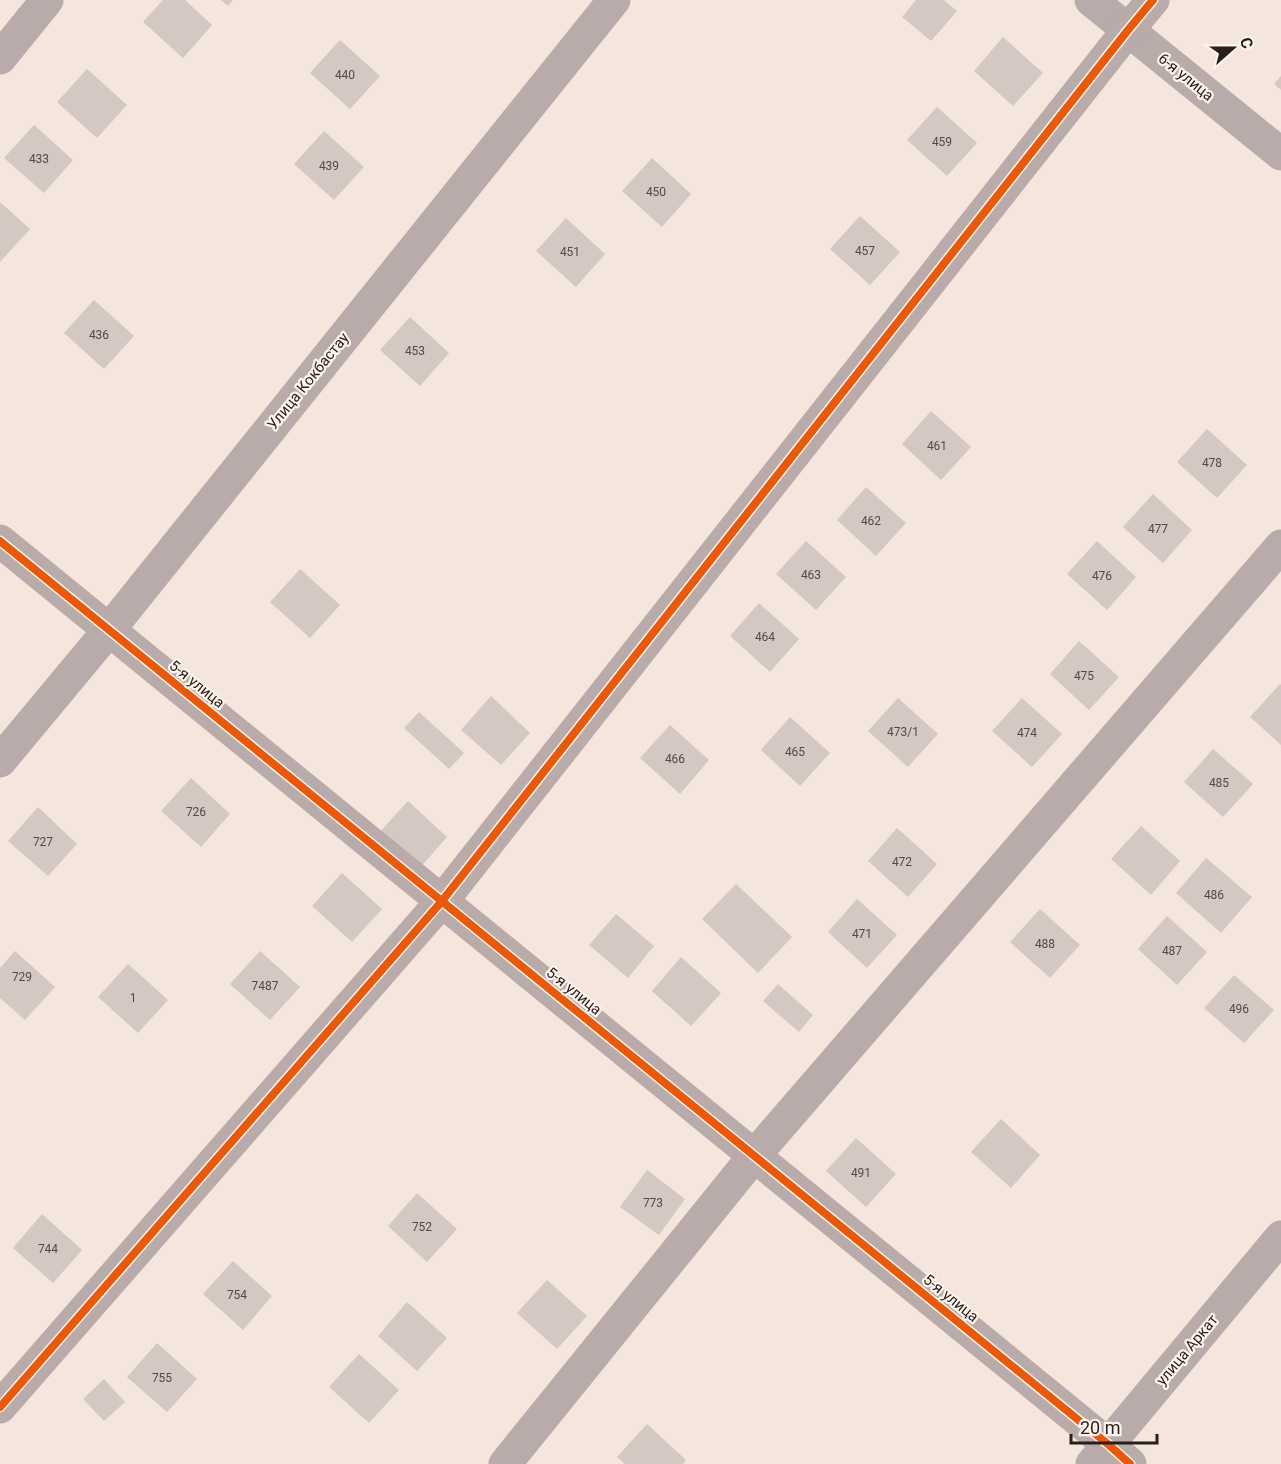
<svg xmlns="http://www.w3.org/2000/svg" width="1281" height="1464" viewBox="0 0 1281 1464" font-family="Roboto,sans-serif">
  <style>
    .building { fill: #d4c8c2 }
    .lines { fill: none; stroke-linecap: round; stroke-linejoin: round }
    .minor { stroke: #b9abaa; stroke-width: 33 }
    .cycleway-casing { stroke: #fef3ed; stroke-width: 11 }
    .cycleway { stroke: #e8590c; stroke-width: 8 }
    .labels { text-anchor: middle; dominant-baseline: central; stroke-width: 4.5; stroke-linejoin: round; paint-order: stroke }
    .number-label { font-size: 12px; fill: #534944 }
    .street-label { font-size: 15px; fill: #281f1a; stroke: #fef3ed }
  </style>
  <rect width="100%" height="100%" fill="#f4e5dd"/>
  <g class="building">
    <path d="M163,0h22l27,25 -29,33 -40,-36z"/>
    <path d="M221,0h12l-5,6z"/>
    <path d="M916,0h28l13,11 -26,30 -29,-24z"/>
    <path d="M1003,37l40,36 -30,33 -39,-35z"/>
    <path d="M340,40l40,36 -30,33 -40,-36z"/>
    <path d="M87,69l40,36 -30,33 -40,-36z"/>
    <path d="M1281,76v14l-7,-6z"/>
    <path d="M937,107l40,36 -30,33 -40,-36z"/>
    <path d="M34,125l39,35 -29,33 -40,-35z"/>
    <path d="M324,131l40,36 -30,33 -40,-36z"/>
    <path d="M652,158l39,36 -29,33 -40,-36z"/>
    <path d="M0,202l30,27 -30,33z"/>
    <path d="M860,216l40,36 -30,33 -40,-36z"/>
    <path d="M566,218l39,36 -29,33 -40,-36z"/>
    <path d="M94,300l40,36 -30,33 -40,-36z"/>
    <path d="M410,317l39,36 -29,33 -40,-36z"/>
    <path d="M931,411l40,36 -30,33 -39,-36z"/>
    <path d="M1207,429l40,36 -30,33 -40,-36z"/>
    <path d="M866,487l40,36 -30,33 -39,-36z"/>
    <path d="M1153,494l39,36 -29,33 -40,-36z"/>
    <path d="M806,541l40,36 -30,33 -40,-36z"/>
    <path d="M1097,541l39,36 -29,33 -40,-36z"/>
    <path d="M300,569l40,36 -30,33 -40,-36z"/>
    <path d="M759,603l40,36 -29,33 -40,-36z"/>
    <path d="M1079,641l40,36 -30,33 -39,-36z"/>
    <path d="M1280,684l1,1v60l-31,-28z"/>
    <path d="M491,696l39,37 -29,32 -40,-35z"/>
    <path d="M898,698l40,36 -30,33 -40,-36z"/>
    <path d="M1022,698l40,36 -30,33 -40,-36z"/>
    <path d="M419,712l45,41 -15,16 -45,-41z"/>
    <path d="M790,717l40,36 -30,33 -39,-36z"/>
    <path d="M670,725l39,35 -29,34 -40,-36z"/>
    <path d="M1213,749l40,35 -30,33 -39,-35z"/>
    <path d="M191,778l39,36 -29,33 -40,-36z"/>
    <path d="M408,801l39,36 -29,33 -40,-36z"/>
    <path d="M38,807l39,37 -29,32 -40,-35z"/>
    <path d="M1141,826l39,35 -29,34 -40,-36z"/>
    <path d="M897,828l40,36 -29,33 -40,-36z"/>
    <path d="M1206,858l46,39 -31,36 -45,-40z"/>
    <path d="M342,873l40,36 -30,33 -40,-36z"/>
    <path d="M736,884l56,53 -34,36 -56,-54z"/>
    <path d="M857,899l40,36 -30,33 -39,-36z"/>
    <path d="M1040,909l40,36 -30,33 -40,-36z"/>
    <path d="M616,914l38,32 -26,32 -39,-33z"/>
    <path d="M1167,916l40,36 -30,33 -39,-36z"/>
    <path d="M15,951l40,36 -30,33 -25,-22v-30z"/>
    <path d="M260,951l40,36 -30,33 -40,-36z"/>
    <path d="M681,957l40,36 -30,33 -39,-35z"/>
    <path d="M128,964l40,36 -30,33 -40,-36z"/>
    <path d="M1234,975l40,35 -30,33 -40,-35z"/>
    <path d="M778,984l35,31 -14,17 -36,-31z"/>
    <path d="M1001,1119l39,36 -29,33 -40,-36z"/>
    <path d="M856,1138l40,36 -30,33 -40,-36z"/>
    <path d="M647,1170l38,29 -26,36 -39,-28z"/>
    <path d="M417,1193l40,36 -30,33 -39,-36z"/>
    <path d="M42,1214l40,36 -29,33 -40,-35z"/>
    <path d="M233,1261l39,35 -29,34 -40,-36z"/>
    <path d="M547,1280l40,36 -30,33 -40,-36z"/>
    <path d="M407,1302l40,36 -30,33 -39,-35z"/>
    <path d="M157,1343l40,36 -30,33 -40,-35z"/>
    <path d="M359,1354l40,36 -30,33 -40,-36z"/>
    <path d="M104,1379l21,23 -21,19 -21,-22z"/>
    <path d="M647,1424l39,36 -3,4h-58l-8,-7z"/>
  </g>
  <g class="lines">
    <g class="minor">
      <path d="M1091,0l190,154"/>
      <path d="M0,58l47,-58"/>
      <path d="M0,541l1109,904 21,19"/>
      <path d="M0,761l109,-131 505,-630"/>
      <path d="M0,1407l442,-506 686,-871 25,-30"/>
      <path d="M505,1464l249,-308 527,-610"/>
      <path d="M1092,1464l189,-227"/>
    </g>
    <defs>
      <g id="cycleway">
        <path d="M0,541l1109,904 21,19"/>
        <path d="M0,1407l442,-506 686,-871 25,-30"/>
      </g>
    </defs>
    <use href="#cycleway" class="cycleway-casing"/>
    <use href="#cycleway" class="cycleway"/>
  </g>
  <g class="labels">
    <g class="number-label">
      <text x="345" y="75">440</text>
      <text x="942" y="142">459</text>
      <text x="39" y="159">433</text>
      <text x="329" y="166">439</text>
      <text x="656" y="192">450</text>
      <text x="865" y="251">457</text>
      <text x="570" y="252">451</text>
      <text x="99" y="335">436</text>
      <text x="415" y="351">453</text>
      <text x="937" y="446">461</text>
      <text x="1212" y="463">478</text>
      <text x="871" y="521">462</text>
      <text x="1158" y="529">477</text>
      <text x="811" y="575">463</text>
      <text x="1102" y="576">476</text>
      <text x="765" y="637">464</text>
      <text x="1084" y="676">475</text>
      <text x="903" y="732">473/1</text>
      <text x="1027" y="733">474</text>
      <text x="795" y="752">465</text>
      <text x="675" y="759">466</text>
      <text x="1219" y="783">485</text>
      <text x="196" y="812">726</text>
      <text x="43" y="842">727</text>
      <text x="902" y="862">472</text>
      <text x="1214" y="895">486</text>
      <text x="862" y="934">471</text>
      <text x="1045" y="944">488</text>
      <text x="1172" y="951">487</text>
      <text x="22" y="977">729</text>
      <text x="265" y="986">7487</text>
      <text x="133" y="998">1</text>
      <text x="1239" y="1009">496</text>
      <text x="861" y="1173">491</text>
      <text x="653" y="1203">773</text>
      <text x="422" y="1227">752</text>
      <text x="48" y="1249">744</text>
      <text x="237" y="1295">754</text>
      <text x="162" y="1378">755</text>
    </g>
    <g class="street-label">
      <text transform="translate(1186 77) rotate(39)">6-я улица</text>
      <text transform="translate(308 381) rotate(-51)">Улица Кокбастау</text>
      <text transform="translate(197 684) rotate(39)">5-я улица</text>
      <text transform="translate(574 991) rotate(39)">5-я улица</text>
      <text transform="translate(951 1298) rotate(39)">5-я улица</text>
      <text transform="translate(1187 1350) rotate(-50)">улица Аркат</text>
    </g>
  </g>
  <g transform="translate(1233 48) rotate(69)" stroke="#fef3ed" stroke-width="4.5" paint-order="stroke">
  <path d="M0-4.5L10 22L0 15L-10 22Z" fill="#281f1a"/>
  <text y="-9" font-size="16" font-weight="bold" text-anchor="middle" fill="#281f1a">С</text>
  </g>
  <path d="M1071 1434v9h86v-9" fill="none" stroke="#281f1a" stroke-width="3"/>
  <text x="1080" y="1434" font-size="18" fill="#281f1a" stroke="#fef3ed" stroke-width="4.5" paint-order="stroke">20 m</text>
</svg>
